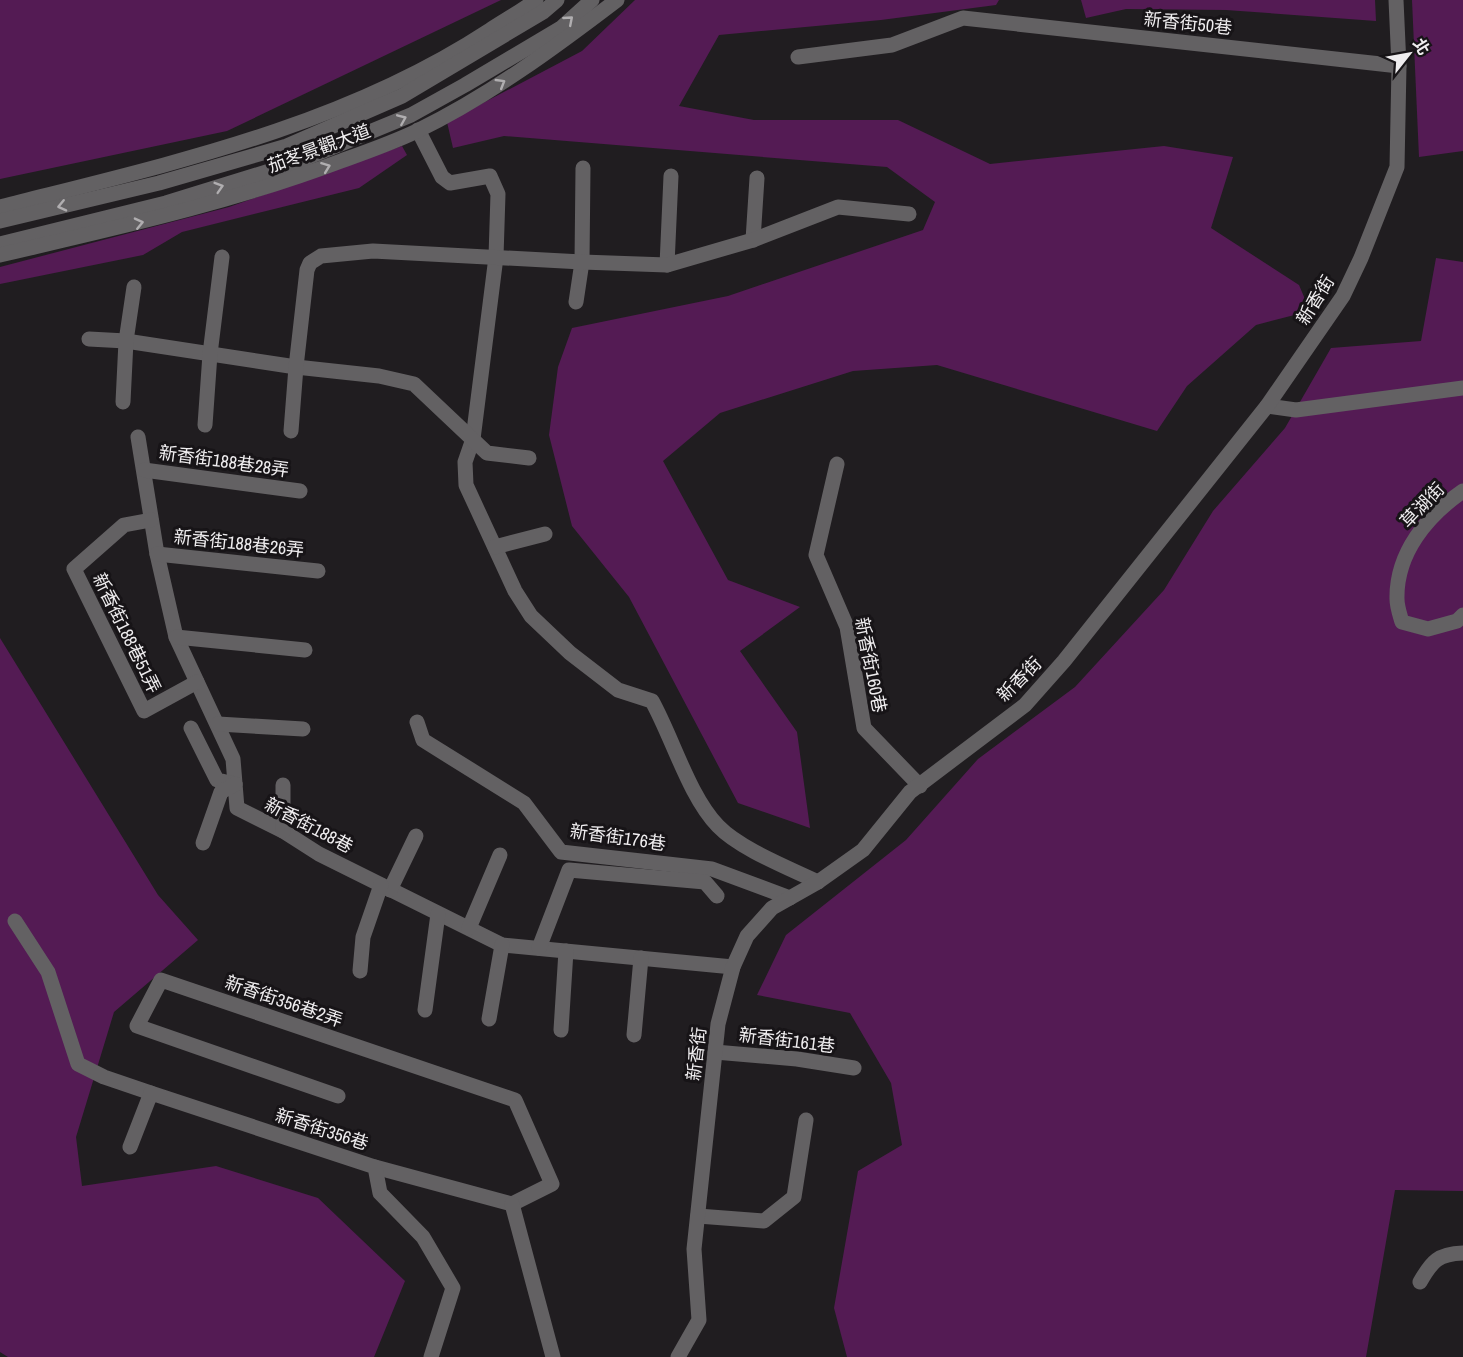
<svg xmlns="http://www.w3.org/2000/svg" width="1463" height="1357" viewBox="0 0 1463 1357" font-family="'Archivo Narrow','Noto Sans TC',sans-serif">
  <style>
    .green { fill: #541b54 }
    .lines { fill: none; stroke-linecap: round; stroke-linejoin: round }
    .minor { stroke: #636163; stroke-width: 15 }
    .oneway { stroke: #b0aeb0 }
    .labels { text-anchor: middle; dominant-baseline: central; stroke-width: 6; stroke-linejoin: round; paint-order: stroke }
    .street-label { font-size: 18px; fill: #efedef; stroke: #171417 }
  </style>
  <rect width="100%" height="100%" fill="#201d20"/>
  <g class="green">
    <path d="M0,0h501l-274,131 -227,48z"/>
    <path d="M635,0h364l-3,5 -115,15 -162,15 -40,71 75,14h144l92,44 174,-18 69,11 -22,71 88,57 11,26 -54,14 -69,61 -30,45 -220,-66 -84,6 -133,42 -57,48 65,119 72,27 -60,44 57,81 13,96 -72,-25 -109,-206 -57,-71 -23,-91 9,-68 14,-39 156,-32 195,-66 12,-28 -48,-35 -383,-31 -51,12 -6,-26 135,-71z"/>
    <path d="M1081,0h294l1,21 -150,-11 -100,-1 -40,9z"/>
    <path d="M1412,0h51v151l-44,6z"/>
    <path d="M402,146l5,9 -48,33 -177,44 -39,23 -143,29v-17l229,-60z"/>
    <path d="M1436,258l27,4v929l-68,-1 -29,167h-519l-13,-49 24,-137 44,-26 -11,-62 -41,-70 -93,-18 29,-60 120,-95 72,-81 97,-72 89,-97 49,-79 72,-83 46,-80 90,-7z"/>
    <path d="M0,638l158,257 40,45 -84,72 -38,125 6,49 134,-20 102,32 87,83 -31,76h-366l-8,-5z"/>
  </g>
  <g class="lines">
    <g class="minor">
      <path d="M798,57l94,-12 71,-27 436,48"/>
      <path d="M418,130l24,47 8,6 40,-7 8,18 -2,63 -23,182 -8,23 1,23 49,106 16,25 39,37 48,37 34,11c21,38 37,95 66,125 22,23 71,42 100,56"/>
      <path d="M0,207c169,-43 342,-80 490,-177 15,-10 32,-19 46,-30"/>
      <path d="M0,221l159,-38 128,-37 115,-50 141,-84 14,-12"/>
      <path d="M753,240l4,-62"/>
      <path d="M0,244l166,-41 126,-39 119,-49 54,-30 96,-57 31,-28"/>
      <path d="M0,255c115,-27 230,-52 341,-94 25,-9 51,-18 76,-30 72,-35 137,-83 200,-131"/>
      <path d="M667,265l4,-89"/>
      <path d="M576,302l6,-40 1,-94"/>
      <path d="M89,339l37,2 170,26 83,9 35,8 73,69 42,5"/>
      <path d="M123,402l3,-61 8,-54"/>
      <path d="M1267,406l29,4 167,-22"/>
      <path d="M205,425l5,-71 12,-97"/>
      <path d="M291,431l5,-64 11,-97 3,-7 11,-7 52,-5 209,11 85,3 86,-25 85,-33 71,7"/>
      <path d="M138,437l19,117 19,83 57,122 4,49 46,23 36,23 183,91 231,22"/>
      <path d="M837,464l-21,91 31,72 17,101 56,58"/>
      <path d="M144,470l156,21"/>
      <path d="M1463,491c-36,25 -67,62 -66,108 0,8 3,16 5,23l26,7 29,-8 6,-6"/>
      <path d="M151,520l-27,5 -50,44 70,142 53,-29"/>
      <path d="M495,547l50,-13"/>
      <path d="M157,554l161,17"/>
      <path d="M176,637l129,13"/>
      <path d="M417,722l6,18 101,63 37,49 151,17 78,29"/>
      <path d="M218,724l85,5"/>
      <path d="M191,728l26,52 18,4"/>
      <path d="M283,831v-46"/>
      <path d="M203,843l18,-51 14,-8"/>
      <path d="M390,890l26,-54"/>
      <path d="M15,921l33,51 30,92 26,13 47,16"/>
      <path d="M469,928l31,-73"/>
      <path d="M539,948l30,-78 136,12 12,14"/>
      <path d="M360,971l3,-34 18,-52"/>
      <path d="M425,1010l13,-96"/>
      <path d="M489,1019l13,-74"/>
      <path d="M561,1030l5,-79"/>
      <path d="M634,1035l7,-77"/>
      <path d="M715,1052l82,7 57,9"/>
      <path d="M338,1096l-201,-70 24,-46 354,120 37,84 -40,20 -137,-37"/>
      <path d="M130,1147l21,-54 224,74 5,26 43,44 30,51 -22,69"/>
      <path d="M512,1204l41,153"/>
      <path d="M698,1216l66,5 30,-24 12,-77"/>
      <path d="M1420,1282c12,-21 18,-28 43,-29"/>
      <path d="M678,1357l21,-37 -5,-71 24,-225 15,-57 14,-31 25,-28 46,-26 45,-32 47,-58 115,-87 39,-44 203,-255 76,-110 18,-38 36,-91 2,-101 -3,-66"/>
    </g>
  </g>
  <defs><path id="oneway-chevron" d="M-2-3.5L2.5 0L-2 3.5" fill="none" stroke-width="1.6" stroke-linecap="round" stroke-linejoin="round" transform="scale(1.5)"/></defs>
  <g class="oneway">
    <use href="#oneway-chevron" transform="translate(569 20) rotate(-41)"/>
    <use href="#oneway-chevron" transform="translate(501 83) rotate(-31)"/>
    <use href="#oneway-chevron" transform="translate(402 119) rotate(-23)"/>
    <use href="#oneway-chevron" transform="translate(326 167) rotate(-21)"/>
    <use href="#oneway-chevron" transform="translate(219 187) rotate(-17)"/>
    <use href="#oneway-chevron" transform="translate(62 206) rotate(167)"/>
    <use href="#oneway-chevron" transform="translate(139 223) rotate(-13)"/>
  </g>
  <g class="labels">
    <g class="street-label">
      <text transform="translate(1188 23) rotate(6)">新香街50巷</text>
      <text transform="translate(319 148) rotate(-20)">茄苳景觀大道</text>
      <text transform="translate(1315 300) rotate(-58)">新香街</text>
      <text transform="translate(224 461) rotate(8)">新香街188巷28弄</text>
      <text transform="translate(1422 505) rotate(-46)">草湖街</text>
      <text transform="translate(239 543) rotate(6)">新香街188巷26弄</text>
      <text transform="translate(127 633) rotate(64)">新香街188巷51弄</text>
      <text transform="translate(871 665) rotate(79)">新香街160巷</text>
      <text transform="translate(1019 679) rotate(-45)">新香街</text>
      <text transform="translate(309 825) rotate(28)">新香街188巷</text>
      <text transform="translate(618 837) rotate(8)">新香街176巷</text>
      <text transform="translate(284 1001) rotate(19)">新香街356巷2弄</text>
      <text transform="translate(787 1040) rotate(7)">新香街161巷</text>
      <text transform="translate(696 1054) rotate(-83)">新香街</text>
      <text transform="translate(322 1129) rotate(18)">新香街356巷</text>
    </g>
  </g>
  <g transform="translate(1409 54) rotate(59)" stroke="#171417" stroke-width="4.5" paint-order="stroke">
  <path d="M0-4.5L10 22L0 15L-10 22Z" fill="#efedef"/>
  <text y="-9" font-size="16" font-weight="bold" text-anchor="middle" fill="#efedef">北</text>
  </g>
</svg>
